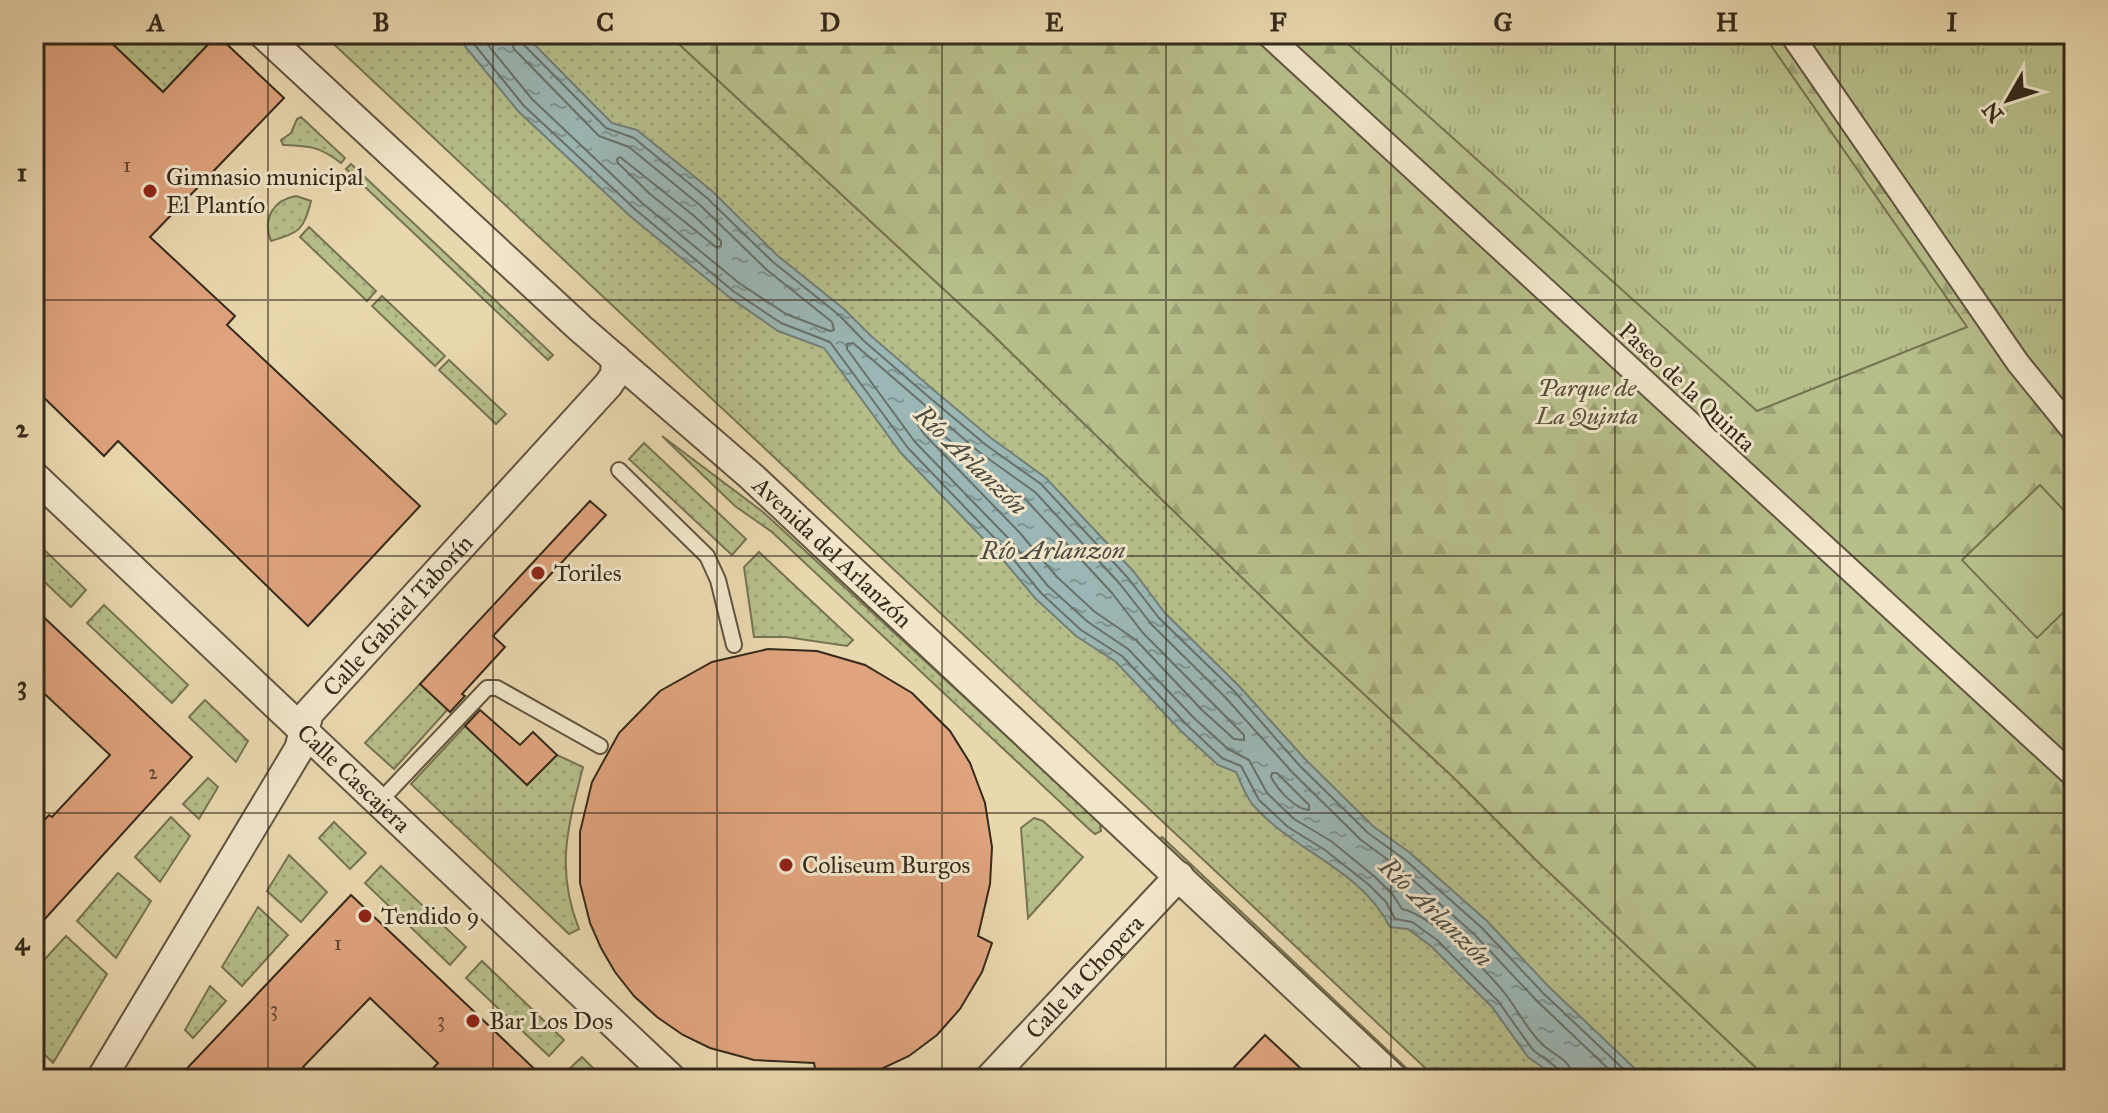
<svg xmlns="http://www.w3.org/2000/svg" width="2108" height="1113" viewBox="0 0 2108 1113" font-family="'IM FELL Great Primer',serif">
  <style>
    .grass { fill: url(#grass-dots); stroke: #767452; stroke-width: 2 }
    .forest { fill: url(#forest-firs); stroke: #767452; stroke-width: 2 }
    .park { fill: url(#park-tufts); stroke: #767452; stroke-width: 2 }
    .pitch { fill: #b6be8a; stroke: #767452; stroke-width: 2 }
    .water { fill: url(#water-ripples); stroke: #727f77; stroke-width: 2 }
    .lines { fill: none; stroke-linecap: round; stroke-linejoin: round }
    .shore { stroke: #687068; stroke-width: 2 }
    .building { fill: #dfa37d; stroke: #352a1b; stroke-width: 2 }
    .service-casing { stroke: #625540; stroke-width: 18 }
    .pedestrian-casing { stroke: #625540; stroke-width: 26 }
    .minor-casing { stroke: #625540; stroke-width: 32 }
    .service { stroke: #f1e5ca; stroke-width: 14 }
    .pedestrian { stroke: #f1e5ca; stroke-width: 22 }
    .minor { stroke: #f1e5ca; stroke-width: 28 }
    .grid { fill: none; stroke: #352a1b; stroke-width: 2; stroke-opacity: 0.55 }
    .poi-dot { fill: #8f2418; stroke: #f1e5ca; stroke-width: 3 }
    .labels { text-anchor: middle; dominant-baseline: central; stroke-width: 6; stroke-linejoin: round; paint-order: stroke }
    .number-label { font-size: 20px; fill: #604834 }
    .poi-label { font-size: 24px; fill: #352a1b; stroke: #f1e5ca; text-anchor: start }
    .street-label { font-size: 24px; fill: #352a1b; stroke: #f1e5ca }
    .park-label { font-size: 24px; font-style: italic; fill: #554f37; stroke: #f1e5ca }
    .water-label { font-size: 26px; font-style: italic; fill: #4e4d42; stroke: #f1e5ca }
    .neatline { fill: none; stroke: #352a1b; stroke-width: 3 }
    .grid-label { font-size: 26px; text-anchor: middle; font-weight: bold; fill: #352a1b }
  </style>
  <defs>
    <pattern id="grass-dots" width="8" height="8" patternUnits="userSpaceOnUse" patternTransform="scale(2)"><rect width="8" height="8" fill="#b6be8a"/><path d="M2 2h.1M6 6h.1" fill="none" stroke="#9da376" stroke-width="1.8" stroke-linecap="round"/></pattern>
    <pattern id="forest-firs" width="22" height="20" patternUnits="userSpaceOnUse" patternTransform="scale(2)"><rect width="22" height="20" fill="#b6be8a"/><path d="M5 1l3.5 6h-7zM16 11l3.5 6h-7z" fill="#9da376"/></pattern>
    <pattern id="park-tufts" width="24" height="20" patternUnits="userSpaceOnUse" patternTransform="scale(2)"><rect width="24" height="20" fill="#b6be8a"/><path d="M3 7l-1-3M5 7V3M7 7l1-3M15 17l-1-3M17 17v-4M19 17l1-3" fill="none" stroke="#9da376"/></pattern>
    <pattern id="water-ripples" width="26" height="14" patternUnits="userSpaceOnUse" patternTransform="scale(2)"><rect width="26" height="14" fill="#9bb7b5"/><path d="M2 4q2-2 4 0t4 0M15 11q2-2 4 0t4 0" fill="none" stroke="#7f9592"/></pattern>
  </defs>
  <rect width="100%" height="100%" fill="#e9d7ae"/>
  <filter id="stains"><feTurbulence type="fractalNoise" baseFrequency=".0025" numOctaves="4"/><feColorMatrix values="0 0 0 0 .2 0 0 0 0 .09 0 0 0 0 .02 0 0 0 .5 -.17"/></filter>
  <radialGradient id="worn" r=".72"><stop offset=".6" stop-color="#630" stop-opacity="0"/><stop offset="1" stop-color="#630" stop-opacity=".3"/></radialGradient>
  <g class="grass">
    <path d="M102,34h115v1l-54,57z"/>
    <path d="M323,34h345l321,297 319,311 145,135 84,84 231,218h-331z"/>
    <path d="M301,117l44,41 -4,5c-22,-17 -32,-17 -58,-18l-2,-5 10,-7 6,-14z"/>
    <path d="M351,164l202,191 -5,5 -202,-191z"/>
    <path d="M296,196l15,5c-8,30 -11,31 -40,40 -9,-22 2,-41 25,-45z"/>
    <path d="M309,227l67,64 -9,10 -67,-64z"/>
    <path d="M382,296l63,60 -10,10 -63,-60z"/>
    <path d="M449,360l57,54 -10,10 -57,-54z"/>
    <path d="M662,436l101,76 337,310 1,9 -6,3 -5,-4 -318,-298 -37,-26z"/>
    <path d="M644,443l102,96 -14,16 -103,-96z"/>
    <path d="M34,540l52,50 -15,17 -37,-35z"/>
    <path d="M759,552l94,88 -6,6 -61,-9h-32l-10,-70z"/>
    <path d="M104,605l84,80 -16,18 -85,-80z"/>
    <path d="M420,684l28,25 -54,60 -29,-26z"/>
    <path d="M205,700l43,41 -12,21 -47,-45z"/>
    <path d="M465,726l62,59 30,-30 26,12c-15,60 -28,101 -4,162l-10,5 -158,-150z"/>
    <path d="M208,778l10,9 -19,32 -16,-15z"/>
    <path d="M171,817l19,19 -30,46 -25,-25z"/>
    <path d="M1034,818l9,3 40,36 -55,61 -7,-90z"/>
    <path d="M334,822l32,31 -16,16 -31,-31z"/>
    <path d="M1162,837l256,242h-11l-251,-237z"/>
    <path d="M289,855l38,37 -26,30 -34,-31z"/>
    <path d="M381,866l85,81 -16,18 -85,-82z"/>
    <path d="M118,873l33,28 -35,57 -39,-37z"/>
    <path d="M258,907l30,28 -46,51 -20,-19z"/>
    <path d="M66,936l41,38 -54,89 -19,-19v-73z"/>
    <path d="M482,961l82,79 -15,16 -83,-78z"/>
    <path d="M210,986l16,15 -33,37 -8,-8z"/>
    <path d="M582,1057l22,22h-30l-8,-7z"/>
  </g>
  <path class="forest" d="M668,34h1111l232,334 63,82v629h-306l-231,-218 -84,-84 -145,-135 -319,-311z"/>
  <g class="park">
    <path d="M1337,34h426l204,293 -210,84z"/>
    <path d="M1805,34h269v381l-48,-59z"/>
  </g>
  <path class="pitch" d="M2040,485l34,36v81l-37,36 -75,-78z"/>
  <path class="water" d="M455,34h69l88,89 25,7 75,61 66,65 66,53 26,26 66,57 55,46 55,40 88,94 31,41 74,73 66,73 69,68 35,25 78,69 62,66 97,92h-87l-31,-22 -36,-50 -61,-61 -23,-17 -18,-2c-30,-59 -96,-75 -137,-122 -8,-10 -12,-22 -17,-33l-18,-7 -37,-34 -65,-69 -40,-26 -41,-38 -37,-44 -97,-101 -77,-105 -46,-17 -49,-34 -99,-81 -112,-105z"/>
  <g class="lines">
    <g class="shore">
      <path d="M466,34l58,72 112,104 97,81 48,32 49,19 78,106 96,100 37,45 40,37 41,26 65,69 35,33 19,8 18,34 29,27 37,23 43,34 18,18 9,17 17,3 25,18 61,61 35,49 27,20 3,9"/>
      <path d="M479,34l53,65 110,104 97,80 47,31 44,17 4,-1 -2,-8 -65,-52 -66,-64 -72,-59 -30,-11 -85,-87 -5,-15"/>
      <path d="M519,34l3,9 84,85 28,10 73,60 66,64 66,53 25,26 66,57 56,47 55,39 87,94 31,40 75,73 65,74 69,68 36,26 77,68 62,66 91,86"/>
      <path d="M620,157l73,58 28,26v5l-5,1 -66,-53 -32,-31 -1,-4z"/>
      <path d="M922,420l26,19 24,23 55,39 85,92 31,40 101,102v5l-10,-1 -32,-29 -66,-70 -41,-28 -38,-35 -37,-44 -96,-99 -6,-9z"/>
      <path d="M1272,773h5l32,32v5c-13,0 -31,-20 -38,-33z"/>
      <path d="M1573,1079c-1,-20 -19,-23 -31,-35 -13,-12 -23,-31 -33,-45 -19,-26 -77,-84 -107,-90l-9,-14 -18,-18 -44,-36 -37,-22 -27,-26 -18,-33 -21,-11 -34,-31 -66,-69 -40,-27 -40,-36 -37,-45 -96,-99 -68,-93v-5l6,-1 126,109 56,40 85,92 32,41 74,73 66,74 69,68 37,27 76,67 62,66 83,79"/>
    </g>
  </g>
  <g class="building">
    <path d="M34,34h68l61,58 54,-57 67,63 -134,139 85,79 -8,9 193,181 -112,120 -190,-185 -14,15 -70,-68z"/>
    <path d="M590,501l16,14 -113,121 12,11 -43,47 3,2 -15,16 -30,-28z"/>
    <path d="M34,608l158,149 -158,174v-100l15,-16 3,2 58,-62 -76,-71z"/>
    <path d="M768,649l49,2 48,14 47,28 38,38 20,32 15,40 7,44 -2,37 -12,52 14,7 -10,29 -22,37 -23,26 -28,21 -49,23h-43l-3,-16 -60,-3 -44,-12 -27,-13 -26,-18 -23,-21 -19,-24 -14,-24 -11,-25 -10,-40v-51l12,-50 27,-49 41,-42 52,-29z"/>
    <path d="M480,710l40,35 13,-13 24,23 -30,30 -62,-59z"/>
    <path d="M351,895l94,89 100,95h-122l15,-16 -68,-65 -67,69 12,12h-138z"/>
    <path d="M1265,1035l47,44h-89z"/>
  </g>
  <g class="lines">
    <defs>
      <g id="service">
        <path d="M619,470l88,86 11,24 16,65"/>
        <path d="M380,801l107,-113h10l103,58"/>
      </g>
      <g id="pedestrian">
        <path d="M1267,34l807,742"/>
        <path d="M1791,34l227,329 56,69"/>
      </g>
      <g id="minor">
        <path id="s1" d="M263,34l317,294 172,149 642,602"/>
        <path id="s2" d="M34,476l638,603"/>
        <path id="s3" d="M101,1079l198,-330 10,-36 299,-328 7,-10 1,-16"/>
        <path id="s4" d="M989,1079l190,-203"/>
      </g>
    </defs>
    <use href="#service" class="service-casing"/>
    <use href="#pedestrian" class="pedestrian-casing"/>
    <use href="#minor" class="minor-casing"/>
    <use href="#service" class="service"/>
    <use href="#pedestrian" class="pedestrian"/>
    <use href="#minor" class="minor"/>
  </g>
  <path class="grid" d="M268,34v1045M493,34v1045M717,34v1045M942,34v1045M1166,34v1045M1391,34v1045M1615,34v1045M1840,34v1045M34,300h2040M34,556h2040M34,813h2040"/>
  <g class="poi-dot">
    <circle cx="150" cy="191" r="8"/>
    <circle cx="538" cy="573" r="8"/>
    <circle cx="786" cy="865" r="8"/>
    <circle cx="365" cy="916" r="8"/>
    <circle cx="473" cy="1021" r="8"/>
  </g>
  <g class="labels">
    <g class="number-label">
      <text x="127" y="165">1</text>
      <text x="153" y="772">2</text>
      <text x="338" y="943">1</text>
      <text x="274" y="1009">3</text>
      <text x="441" y="1020">3</text>
    </g>
    <g class="poi-label">
      <text x="166" y="177">Gimnasio municipal<tspan x="166" dy="28">El Plantío</tspan></text>
      <text x="554" y="573">Toriles</text>
      <text x="802" y="865">Coliseum Burgos</text>
      <text x="381" y="916">Tendido 9</text>
      <text x="489" y="1021">Bar Los Dos</text>
    </g>
    <g class="street-label">
      <text transform="translate(1687 387) rotate(43)">Paseo de la Quinta</text>
      <text stroke="none"><textPath href="#s1" startOffset="770">Avenida del Arlanzón</textPath></text>
      <text stroke="none"><textPath href="#s3" startOffset="554">Calle Gabriel Taborín</textPath></text>
      <text stroke="none"><textPath href="#s2" startOffset="440">Calle Cascajera</textPath></text>
      <text stroke="none"><textPath href="#s4" startOffset="140">Calle la Chopera</textPath></text>
    </g>
    <g class="park-label">
      <text x="1587" y="388">Parque de<tspan x="1587" dy="28">La Quinta</tspan></text>
    </g>
    <g class="water-label">
      <text transform="translate(971 460) rotate(44)">Río Arlanzón</text>
      <text x="1053" y="550">Río Arlanzon</text>
      <text transform="translate(1436 912) rotate(44)">Río Arlanzón</text>
    </g>
  </g>
  <rect width="2108" height="1113" fill="none" stroke="#e9d7ae" stroke-width="88"/>
  <g transform="translate(2008 100) rotate(231)" stroke="#f1e5ca" stroke-width="6" paint-order="stroke">
  <path d="M0-6L14 30L0 20L-14 30Z" fill="#352a1b"/>
  <text y="-12" font-size="22" font-weight="bold" text-anchor="middle" fill="#352a1b">N</text>
  </g>
  <rect x="44" y="44" width="2020" height="1025" class="neatline"/>
  <g class="grid-label">
    <text x="156" y="31">A</text>
    <text x="381" y="31">B</text>
    <text x="605" y="31">C</text>
    <text x="830" y="31">D</text>
    <text x="1054" y="31">E</text>
    <text x="1278" y="31">F</text>
    <text x="1503" y="31">G</text>
    <text x="1727" y="31">H</text>
    <text x="1952" y="31">I</text>
    <text x="22" y="181">1</text>
    <text x="22" y="437">2</text>
    <text x="22" y="694">3</text>
    <text x="22" y="950">4</text>
  </g>
  <rect width="100%" height="100%" filter="url(#stains)"/>
  <rect width="100%" height="100%" fill="url(#worn)"/>
</svg>
